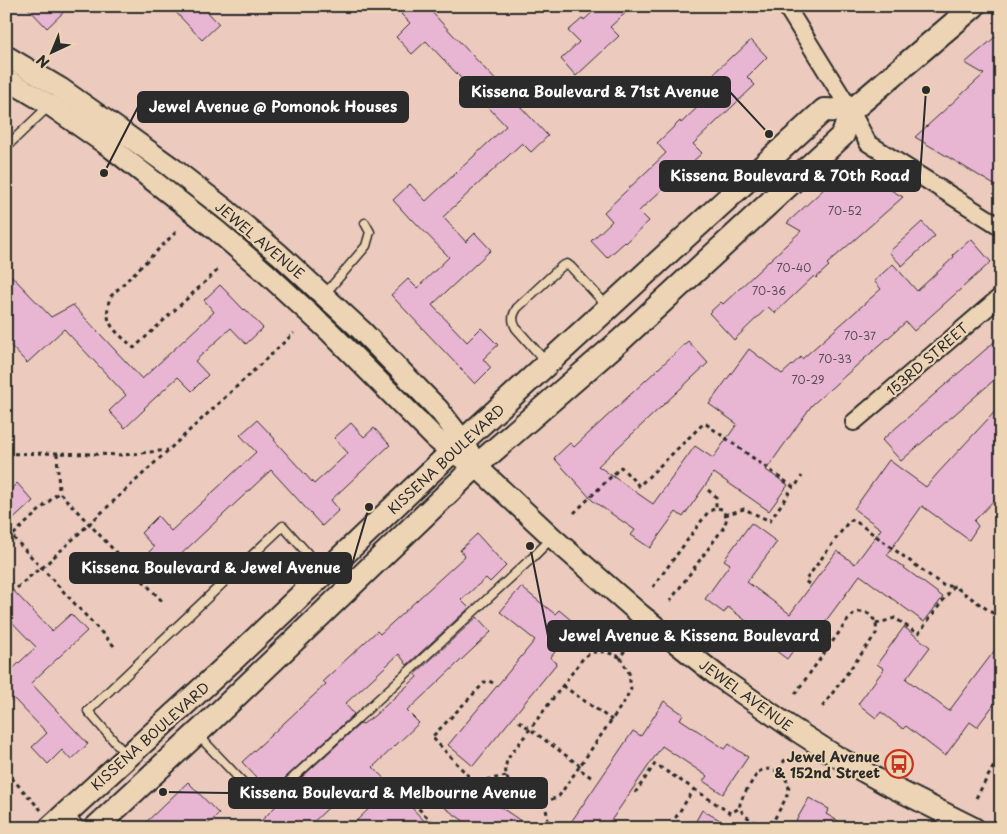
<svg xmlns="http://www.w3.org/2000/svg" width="1007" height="834" viewBox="0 0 1007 834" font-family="'Playpen Sans',sans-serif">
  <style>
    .building { fill: #e8b5d2; stroke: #2b2b2b }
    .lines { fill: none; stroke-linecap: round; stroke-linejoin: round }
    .service-casing { stroke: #2b2b2b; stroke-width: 11 }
    .minor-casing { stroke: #2b2b2b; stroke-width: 20 }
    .tertiary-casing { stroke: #2b2b2b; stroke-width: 24 }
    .secondary-casing { stroke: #2b2b2b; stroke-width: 26 }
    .path { stroke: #2b2b2b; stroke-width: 3; stroke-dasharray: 4 4; stroke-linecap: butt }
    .service { stroke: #edd4b5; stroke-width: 8 }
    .minor { stroke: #edd4b5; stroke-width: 16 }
    .tertiary { stroke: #edd4b5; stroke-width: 20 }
    .secondary { stroke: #edd4b5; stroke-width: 22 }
    .labels { text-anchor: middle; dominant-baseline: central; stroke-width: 4.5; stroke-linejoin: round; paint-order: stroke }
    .number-label { font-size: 11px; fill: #5a4e55 }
    .street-label { font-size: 14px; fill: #2b2b2b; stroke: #edd4b5 }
    .poi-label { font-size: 14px; font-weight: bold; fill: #2b2b2b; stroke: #edd4b5; text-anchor: end }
    .leader { fill: none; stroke: #2b2b2b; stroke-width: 2 }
    .callout-dot { fill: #2b2b2b; stroke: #edd4b5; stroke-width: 2 }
    .callout { fill: #2b2b2b; stroke: #2b2b2b; stroke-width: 2 }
    .callout-label { font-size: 15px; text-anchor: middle; font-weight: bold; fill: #fff }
  </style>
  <rect width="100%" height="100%" fill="#eccbbe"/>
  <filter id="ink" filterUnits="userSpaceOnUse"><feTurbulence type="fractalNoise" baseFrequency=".02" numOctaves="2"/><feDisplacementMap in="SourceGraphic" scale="10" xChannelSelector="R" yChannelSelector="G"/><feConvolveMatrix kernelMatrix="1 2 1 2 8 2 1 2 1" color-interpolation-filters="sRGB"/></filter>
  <g filter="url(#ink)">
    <g class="building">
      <path d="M26,6h44l-23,22z"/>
      <path d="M170,6h32l17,18 -17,16z"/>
      <path d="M410,6h16l122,130 -17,16 -9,-9 -79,74 23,25 9,-9 16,17 -59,55 35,37 14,-14 17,17 -15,14 8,9 -16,16 -84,-89 17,-16 9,9 32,-31 -37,-38 -1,1 -18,-20 17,-16 16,17 80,-75 -80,-85 -14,13 -16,-17 14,-14 -9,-9z"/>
      <path d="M599,6h34l-23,21 9,9 -43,40 -15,-17 18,-17 -11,-11 15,-13 1,2z"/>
      <path d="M1001,32v157l-86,-52 69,-63 -19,-11z"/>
      <path d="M751,40l16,17 -20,20 8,8 -62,59 9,9 -63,58 10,10 -23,22 -1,-1 -18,16 -16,-17 21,-20 -8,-9 62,-59 -9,-10 23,-22 1,2 39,-37 -9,-10 22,-21 1,1z"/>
      <path d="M849,166l54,31 -76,67 2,2 -13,12 -2,-2 -39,37 -7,-6 -34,33 -25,-27 12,-11 2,2 78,-73 -14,-8z"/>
      <path d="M922,222l13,14 -33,30 -13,-14z"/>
      <path d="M971,239l20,23 -77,69 -8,-9 -94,83 -46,65 22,15 -19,26 -55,-38 -31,44 -7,-5 -26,36 -19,-13 4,-5 -42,-29 -39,-43 16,-15 4,4 114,-106 20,22 -110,103 55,38 42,-58 18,12 24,-34 -28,-20 40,-55 33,25 19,-17 1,2 79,-70 -7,-8 19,-17 24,27 37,-34 -1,-2z"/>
      <path d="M6,270l45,47 22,-12 69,74 72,-67 -10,-12 16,-15 24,25 1,-1 18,19 -17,16 -15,-16 -36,33 13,14 -16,16 -14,-14 -34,31 1,1 -20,19 -16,-17 17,-16 -62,-66 -37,34 -21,-22z"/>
      <path d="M1001,336v38l-100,87 -19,-21z"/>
      <path d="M1001,405v88l-27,28 4,5 -9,14 -47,-34 -35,49 56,42 -19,25 -64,-47 -41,55 -7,-5 -25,34 -19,-14 3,-5 -43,-33 -4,6 -19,-14 25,-35 -6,-4 27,-37 26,19 -30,40 43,32 47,-63 18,13 26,-35 -27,-20 35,-49 37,27 11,-13z"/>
      <path d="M257,420l18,19 -1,1 40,44 34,-31 -14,-15 17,-15 13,14 10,-9 16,17 -59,55 8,10 -17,16 -51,-56 -110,103 -16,-17 9,-9 -13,-14 17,-17 13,15 85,-79 -16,-17z"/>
      <path d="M17,483l16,18 -27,25v-32z"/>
      <path d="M477,534l29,32 -16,16 -4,-4 -25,22 8,8 -62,57 -8,-11 -54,50 9,10 -84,78 -28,-30 84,-78 -3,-3 54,-50 3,3 85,-78 -5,-6z"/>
      <path d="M6,583l46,48 19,-17 16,17 -56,52 57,61 -17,16 -9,-10 -14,14 -16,-17 15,-14 -34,-35 -7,6v-29l30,-28 -30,-31z"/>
      <path d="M521,587l34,27 4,-4 18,15 -27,33 7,5 -84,103 -25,-21 87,-105 -35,-28z"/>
      <path d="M477,617l14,15 -84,79 12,12 -46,44 58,61h-82l30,-29 -19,-21 -53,50h-53l26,-26 -3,-2 84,-77 2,1 11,-8 43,-39 -2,-3z"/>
      <path d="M904,627l26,20 -24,32 43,32 52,-69v53l-24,32 -7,-5 -25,34 -39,-30 -3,3 -22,-17 -5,6 -18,-14 26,-35 -7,-5z"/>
      <path d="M664,701l19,13 -3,5 45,30 4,-5 19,13 -25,37 -20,-13 4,-5 -45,-30 -56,82h-39l66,-97 8,5z"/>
      <path d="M454,776l48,32 29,20h-57l-19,-13 -18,-13z"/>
      <path d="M188,782l31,32 -15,14h-64z"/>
      <path d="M809,798l20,11 -3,5 24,14h-58z"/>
      <path d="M702,810l32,18h-42z"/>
    </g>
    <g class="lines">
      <defs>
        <g id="service">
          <path d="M6,147l44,-42"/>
          <path d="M324,295l42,-49 4,-14 -5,-9"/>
          <path d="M546,362l-30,-34c-4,-7 -4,-12 1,-20l45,-42 5,-2 4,3 37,40"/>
          <path d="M198,735l55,58 17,6 263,-242 19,-19"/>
          <path d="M126,755l-38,-44 195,-185 41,46"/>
        </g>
        <g id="minor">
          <path d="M786,6l65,105 17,32 133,84"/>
          <path d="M854,422l147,-126"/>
          <path d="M63,815l13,13"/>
        </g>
        <g id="tertiary">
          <path d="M6,56l54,32 61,43 50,36 54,42 54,45 82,76 78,80 24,31 8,15"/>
          <path d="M6,79l44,26 60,42 106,83 50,43 64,59 105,106 17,14 24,14 77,72 88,77 78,62 70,49 47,30 50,28 88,44"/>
        </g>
        <g id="secondary">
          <path d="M50,828l184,-169 229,-218 361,-331 27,1"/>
          <path d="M95,828l113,-105 268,-257 146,-127 221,-204 8,-24 123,-105"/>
        </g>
      </defs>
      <use href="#service" class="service-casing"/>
      <use href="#minor" class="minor-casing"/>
      <use href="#tertiary" class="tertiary-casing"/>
      <use href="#secondary" class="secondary-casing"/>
      <g class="path">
        <path d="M176,232l-66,65c-8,28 5,33 24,51l86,-80"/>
        <path d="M57,453l2,39"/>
        <path d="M6,454l51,-1 67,2 44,-5"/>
        <path d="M708,490l8,7v11"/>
        <path d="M574,513l47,-46 18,19 64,-62h3l86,62 3,1 7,-11"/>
        <path d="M725,515l19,-6 26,12 23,-34"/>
        <path d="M809,584l-4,-3 44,-60 5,-1 90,66h10"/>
        <path d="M653,587l55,-75 8,-4 6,1 5,9 -3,9 -54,74"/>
        <path d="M17,588l18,-16 7,-4 252,-235"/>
        <path d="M876,624l19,-6 23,16 36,-48 47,33"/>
        <path d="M114,646l-102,-110 47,-44 103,109"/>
        <path d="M620,657c-12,-5 -24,-9 -36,0l-75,100c-1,2 -3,5 -3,8 -3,15 11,33 26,37 10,2 19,-2 27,-6l65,-94 7,-13 -2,-16 -9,-16 10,-13"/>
        <path d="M493,683l-6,-3 -55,57 42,45 33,-6"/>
        <path d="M563,686l49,34"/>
        <path d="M795,694l53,-74c1,-1 5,-5 6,-6 14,-8 25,7 22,20l-56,76"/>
        <path d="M519,721l60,44 2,5 11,8"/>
        <path d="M778,771c-7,-2 -13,-3 -20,1 -4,7 -17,25 -18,32 -2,9 14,19 22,20 4,0 8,-2 12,-4 4,-9 18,-28 14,-36 -1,-5 -6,-9 -10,-13l8,-13"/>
        <path d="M6,772l35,38"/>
        <path d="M396,786l42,42"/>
        <path d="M694,789l36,24 10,-5"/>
        <path d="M635,793l20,-29 39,25 -25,39"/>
        <path d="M976,798l25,-45"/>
        <path d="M545,802l4,26"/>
      </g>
      <use href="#service" class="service"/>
      <use href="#minor" class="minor"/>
      <use href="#tertiary" class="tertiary"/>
      <use href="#secondary" class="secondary"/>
    </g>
  </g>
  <defs>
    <symbol id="bus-ring" viewBox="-11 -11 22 22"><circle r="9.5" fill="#edd4b5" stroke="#c8321e" stroke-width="1.5"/><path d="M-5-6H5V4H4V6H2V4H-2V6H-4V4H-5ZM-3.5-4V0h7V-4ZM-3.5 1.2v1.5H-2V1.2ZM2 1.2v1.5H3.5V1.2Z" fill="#c8321e"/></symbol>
  </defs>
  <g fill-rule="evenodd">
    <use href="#bus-ring" x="883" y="748" width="32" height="32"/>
  </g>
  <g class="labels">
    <g class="number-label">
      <text x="845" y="210">70-52</text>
      <text x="794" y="267">70-40</text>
      <text x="769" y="290">70-36</text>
      <text x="860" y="335">70-37</text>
      <text x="835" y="358">70-33</text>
      <text x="808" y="379">70-29</text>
    </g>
    <g class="street-label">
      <text transform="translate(260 240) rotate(40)">JEWEL AVENUE</text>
      <text transform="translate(927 359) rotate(-41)">153RD STREET</text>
      <text transform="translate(446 459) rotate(-43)">KISSENA BOULEVARD</text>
      <text transform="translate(746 695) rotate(36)">JEWEL AVENUE</text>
      <text transform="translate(150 736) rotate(-42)">KISSENA BOULEVARD</text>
    </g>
    <g class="poi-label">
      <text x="880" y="756">Jewel Avenue<tspan x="880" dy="16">&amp; 152nd Street</tspan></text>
    </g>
  </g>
  <path class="leader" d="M769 134L730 92M104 173L138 107M926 90L920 176M369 507L351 568M530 546L548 636M163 792L229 793"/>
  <g class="callout-dot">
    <circle cx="769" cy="134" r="5"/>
    <circle cx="104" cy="173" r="5"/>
    <circle cx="926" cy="90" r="5"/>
    <circle cx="369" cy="507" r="5"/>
    <circle cx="530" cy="546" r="5"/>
    <circle cx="163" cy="792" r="5"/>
  </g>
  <g class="callout">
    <rect x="460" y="77" width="270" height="30" rx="5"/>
    <rect x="138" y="92" width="270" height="30" rx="5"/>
    <rect x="660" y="161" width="260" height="30" rx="5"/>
    <rect x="70" y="553" width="281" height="30" rx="5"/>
    <rect x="548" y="621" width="282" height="30" rx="5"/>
    <rect x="229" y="778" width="318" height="30" rx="5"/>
  </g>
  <g class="callout-label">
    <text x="595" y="97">Kissena Boulevard &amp; 71st Avenue</text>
    <text x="273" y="112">Jewel Avenue @ Pomonok Houses</text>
    <text x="790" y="181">Kissena Boulevard &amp; 70th Road</text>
    <text x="211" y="573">Kissena Boulevard &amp; Jewel Avenue</text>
    <text x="689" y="641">Jewel Avenue &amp; Kissena Boulevard</text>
    <text x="388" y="798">Kissena Boulevard &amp; Melbourne Avenue</text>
  </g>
  <rect width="1007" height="834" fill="none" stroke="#edd4b5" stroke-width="25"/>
  <rect x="12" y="12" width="982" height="809" fill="none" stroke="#2b2b2b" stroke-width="2" filter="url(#ink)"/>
  <g transform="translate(52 52) rotate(224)" stroke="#edd4b5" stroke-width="4" paint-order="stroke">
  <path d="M0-4L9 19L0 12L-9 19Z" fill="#2b2b2b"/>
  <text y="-8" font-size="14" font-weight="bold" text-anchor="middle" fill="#2b2b2b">N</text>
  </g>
</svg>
